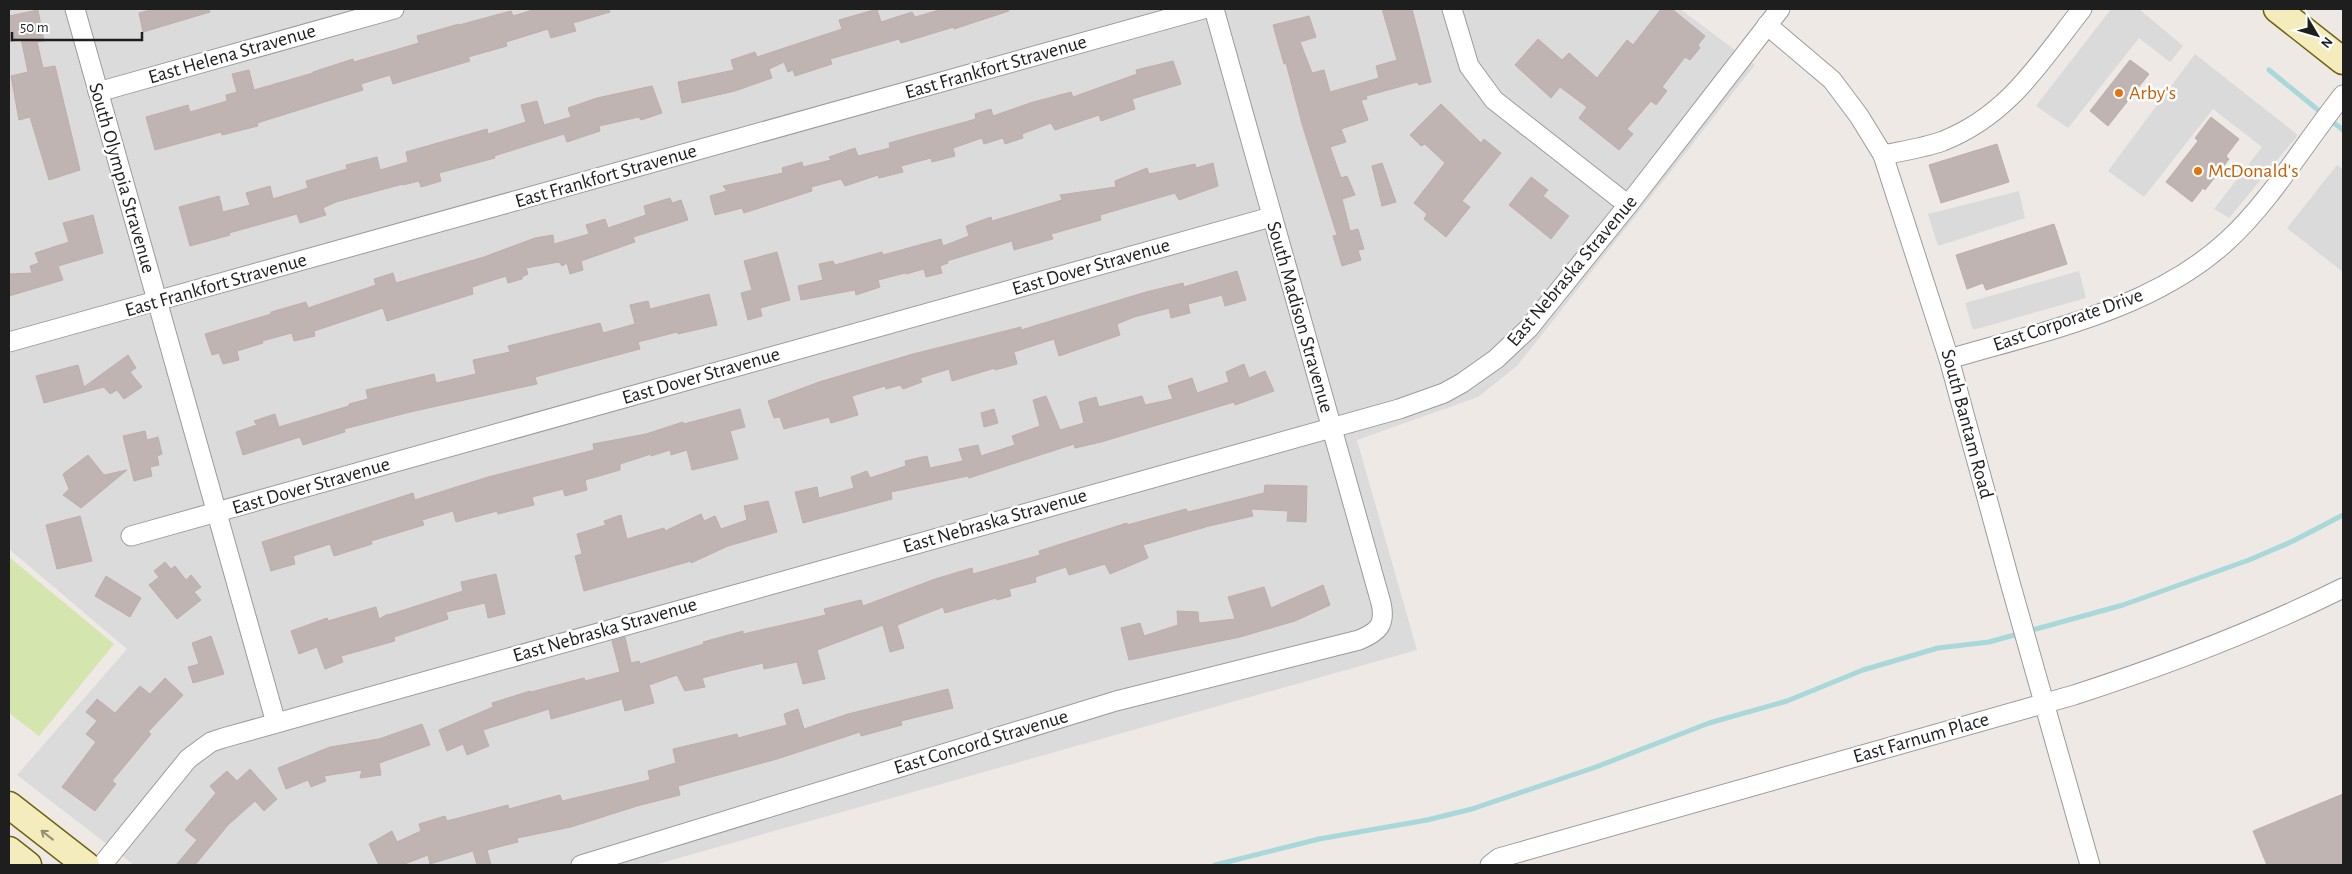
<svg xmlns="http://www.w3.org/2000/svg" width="2352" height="874" viewBox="0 0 2352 874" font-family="'Alegreya Sans',sans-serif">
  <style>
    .residential { fill: #dcdbdb }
    .grass { fill: #d5e5ae }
    .parking { fill: #dadada }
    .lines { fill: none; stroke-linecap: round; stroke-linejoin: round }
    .stream { stroke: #a8d8d9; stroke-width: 5 }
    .building { fill: #bfb4b2; stroke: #bfaea8 }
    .minor-casing { stroke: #9b9b9b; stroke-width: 21 }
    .secondary-casing { stroke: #6e640d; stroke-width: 29 }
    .minor { stroke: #fff; stroke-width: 19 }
    .secondary { stroke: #f5ecbd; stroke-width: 26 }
    .oneway { stroke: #948f75 }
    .food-dot { fill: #e8710a; stroke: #fff; stroke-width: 2 }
    .labels { text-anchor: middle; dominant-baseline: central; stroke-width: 5; stroke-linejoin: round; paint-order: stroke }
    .street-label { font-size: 20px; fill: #1e1e1e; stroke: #fff }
    .food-label { font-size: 20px; fill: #c56008; stroke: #fff; text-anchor: start }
  </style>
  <rect width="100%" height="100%" fill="#eee9e5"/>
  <path class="residential" d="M9,9h1671l75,56 -238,301 -39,31 -121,43 60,210 -763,215h-520l-117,-90 110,-126 -118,-100z"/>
  <path class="grass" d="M9,557l105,87 -75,92 -30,-23z"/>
  <g class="parking">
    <path d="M2111,9h28l44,37 -13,16 -31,-24 -71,90 -32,-22z"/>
    <path d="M2195,54l103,81 -69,83 -15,-9 48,-62 -49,-38 -69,88 -36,-26z"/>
    <path d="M2337,165l6,5v102l-56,-44z"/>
    <path d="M2019,191l6,27 -87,28 -10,-32z"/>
    <path d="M2079,271l7,27 -113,32 -8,-27z"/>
  </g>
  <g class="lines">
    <g class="stream">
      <path d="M2269,70l54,44"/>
      <path d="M2329,119l14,11"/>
      <path d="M1215,865l104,-26 108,-19 45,-11 124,-42 113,-44 78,-22 76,-31 75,-22 51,-6 134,-37 126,-45 44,-19 50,-26"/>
    </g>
  </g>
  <g class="building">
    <path d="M154,9h55l1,3 -67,20 -4,-19z"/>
    <path d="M536,9h73l1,3 -37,11 3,8 -25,7 -3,-9 -42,13 1,4 -39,11 2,4 -77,23 -3,-9 -29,9 2,6 -106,33 1,3 -36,9 -1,-3 -66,18 -9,-33 42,-12 2,7 37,-11 -1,-6 11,-3 -5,-18 17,-4 5,20 59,-17v-1l40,-13 1,3 65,-19 -2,-7 42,-12v1l52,-14 2,5z"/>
    <path d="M877,9l4,13 31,-10 3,5 28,-8h65l1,2 -55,18v-2l-53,16 -2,-4 -69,20 2,5 -37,12 -2,-6 -5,2 -4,-10 -15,7 3,9 -37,13 -53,12 -4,-21 56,-12 -3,-10 24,-8 2,5 85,-28 -3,-9z"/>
    <path d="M1382,9h30l19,73 -12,3 -2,-3 -51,14 1,3 -6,1 7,20 -27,9 5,13 -16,5 11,31 6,-2 8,19 -13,4 8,32 8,-2 6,20 -6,1 3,10 -19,6 -9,-30 4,-1 -35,-111 -16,-61 -2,1 -11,-39 36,-9 7,21 -16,5 12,31 12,-3 6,22 49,-14 -3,-12 21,-6z"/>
    <path d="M1661,9h11l33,27 -7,9 2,3 -10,12 -5,-3 -23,30 5,4 -11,14 -5,-4 -24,28 6,5 -14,16 -40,-32 8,-11 -27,-20 -9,11 -36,-33 23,-26 24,21 7,-7 28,25 30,-38 6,5z"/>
    <path d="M38,10l6,31 -7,1 6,26 12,-2 25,104 -31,10 -19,-63 -11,3 -8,-44 17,-4 -7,-33 -12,3v-26z"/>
    <path d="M2130,60l19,14 -41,52 -18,-15z"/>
    <path d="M1173,61l8,23 -49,15 3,10 -34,12 -2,-6 -44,15 -4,-7 -29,11 1,4 -18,6 -2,-6 -19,6 -2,-6 -29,10 2,8 -23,6 -1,-4 -30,8 2,6 -24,6 -1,-3 -33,11 -4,-7 -30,8 1,4 -68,22 -2,-5 -27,7 -5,-19 17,-5 -4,-5 60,-13 -1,-5 20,-6 1,5 28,-7 -2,-3 26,-9 3,8 32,-8 -1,-5 87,-24 -1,-5 16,-5 2,7 37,-13 41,-11 2,5 64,-23 -1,-4z"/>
    <path d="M652,86l10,27 -21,7 -2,-3 -40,9 1,5 -33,11 -3,-8 -70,22 1,2 -56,15 2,8 -20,6 -2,-6 -16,4v-1l-67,18 -13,6 3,7 -26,8 -3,-9 -68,19 1,2 -40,11 -11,-39 40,-11 4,16 27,-7 -4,-12 24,-7 3,13 35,-11 -2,-7 41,-12 -1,-4 31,-8 3,13 28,-8 -2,-10 81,-23 1,5 38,-12 -5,-17 16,-4 7,24 27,-8 -3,-9 29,-10z"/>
    <path d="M1441,104l40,39 3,-4 17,14 -39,48 8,6 -24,30 -22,-18 3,-5 -13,-11 31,-40 -20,-19 -4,2 -11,-11z"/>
    <path d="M2211,117l28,22 -13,17 3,3 -24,31 -2,-2 -11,14 -26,-20 32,-41 -3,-3z"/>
    <path d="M1997,144l12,38 -68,21 -12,-38z"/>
    <path d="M1213,163l5,23 -39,14 -4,-7 -75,22 1,5 -50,14 2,5 -39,11 -2,-9 -65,20 1,2 -8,3 2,7 -16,4 -2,-8 -18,5 -1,-1 -27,7 2,7 -24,8 -1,-5 -54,10 -3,-14 25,-6 -4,-16 14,-3 2,4 47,-13 1,3 58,-16 2,7 26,-10 -3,-10 25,-9 1,4 70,-21 -2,-5 56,-8 -1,-6 32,-13 2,6 46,-10 1,4z"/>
    <path d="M1382,163l14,39 -14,4 -10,-40z"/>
    <path d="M1531,177l17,13 -5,6 26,20 -18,23 -42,-34z"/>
    <path d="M670,198l2,5 9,-3 7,20 -55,17 2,5 -54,19 2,9 -13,4 -3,-11 -5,3 -3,-4 -33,6 2,6 -6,3v2l-14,4 -2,-7 -34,11 1,7 -86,27 -4,-13 -69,23 1,5 -21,5 -2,-8 -30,8 1,2 -26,8 2,9 -16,4 -4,-11 -7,2 -7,-21 66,-20v-2l35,-10 2,6 68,-23 -2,-6 19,-6 3,10 88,-26 51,-19 18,-3 1,9 35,-10 -3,-9 19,-6 3,9 38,-13 -2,-9z"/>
    <path d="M93,215l10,38 -45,13 5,14 -54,16v-22l23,-1 -2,-7 9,-3 -4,-10 34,-11 -6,-19z"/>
    <path d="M2054,224l13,40 -81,26 -3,-7 -16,6 -11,-34z"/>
    <path d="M777,252l13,48 -30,8 2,8 -14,4 -7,-27 11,-3 -8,-29z"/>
    <path d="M1237,271l9,29 -21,6 -3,-11 -34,9 2,9 -19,5 -2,-10 -35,9 -17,7 3,11 -61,21 -5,-17 -40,13 3,12 -22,6v-2l-43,13 -3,-12 -29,9 2,4 -19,7 -3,-4 -14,4 -1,-3 -33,10 6,19 -27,8 -2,-6 -45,12 -4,-12 -6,1 -6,-17 51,-19 94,-28 108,-27v3l125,-38 37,-9 1,4z"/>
    <path d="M709,294l8,31 -39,9 -1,-2 -39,10 2,7 -105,28 2,7 -127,28 -66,17 1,3 -42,13 -3,-8 -57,18 -7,-23 21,-7 -3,-4 21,-7 4,13 70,-21v-2l19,-5 -2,-9 21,-5 47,-11 2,9 40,-9 -3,-14 37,-8 -2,-6 92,-23 3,10 32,-9 -5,-19 18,-4 2,8z"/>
    <path d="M128,355l8,13 -6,4 12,15 -18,12 -7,-9 -7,4 -6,-7 -60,16 -8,-27 42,-11 6,22z"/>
    <path d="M1244,364l5,14 16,-7 9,20 -39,14 -1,-3 -133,40 -26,6 -1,-4 -105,34 -1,-2 -77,16 1,7 -89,24 -8,-31 22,-5 2,11 35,-10 -3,-11 16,-6 3,7 36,-12 -1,-5 22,-5 3,12 33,-7 -4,-12 19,-4 3,11 34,-11 -3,-9 28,-10 -7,-26 13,-4 14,34 24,-7 -5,-21 17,-5 3,10 43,-11 3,9 28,-6 -5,-13 24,-8 5,15 32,-11 -3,-10z"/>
    <path d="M740,409l5,18 -15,4 8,28 -46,11 -5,-20 -16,5 -1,-5 -19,6v-2l-31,10v6l-35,10 2,10 -22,6 -2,-7 -31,8 2,8 -36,9 -1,-3 -41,11 -3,-11 -31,9 2,5 -53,16 1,3 -38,12 -4,-12 -37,12 2,8 -24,7 -9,-29 151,-49 2,7 73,-23 106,-27 -1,-6 53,-10 37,-12 1,2z"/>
    <path d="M994,409l4,14 -14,4 -3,-14z"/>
    <path d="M145,431l2,9 11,-3 4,17 -5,2 2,9 -9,2 2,9 -18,5 -11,-45z"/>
    <path d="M88,455l16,20 23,-5 -46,38 -18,-13 6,-6 -6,-15z"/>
    <path d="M1265,485l42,1 -1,36 -19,-1 1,-10 -37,-2 2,7 -44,10 -66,19 5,13 -38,16 -5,-10 -36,11 -3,-8 -31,10 1,5 -27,7 2,7 -14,4 -1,-2 -51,15 -2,-6 -46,18 7,23 -14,4 -7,-27 -66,25 8,29 -22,5 -6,-22 -33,7 -1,-6 -30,7 -31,8 3,9 -20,4 -8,-16 -28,10 5,18 -29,8 -3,-12 -71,20 -2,-10 -66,21 6,16 -22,9 -4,-11 -16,7 -8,-21 54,-23 -1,-4 38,-12 1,1 53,-14 1,3 35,-9 -8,-31 13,-4 6,26 8,-2 1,3 64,-20 -1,-2 40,-11v3l83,-19 -2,-6 37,-9 2,6 72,-27 37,-11 1,6 67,-19 -1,-4 88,-28v2l59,-16 2,3 76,-19z"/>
    <path d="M768,501l9,31 -49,14 -37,17v-2l-107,30 -9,-35 7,-2 -5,-20 29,-9 -2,-4 17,-6 6,24 37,-11 1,3 36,-17 3,7 11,-5 6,13 26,-9 -3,-14z"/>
    <path d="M80,516l12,45 -35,8 -11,-44z"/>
    <path d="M165,562l6,7 4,-3 11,14 5,-5 10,12 -7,5 7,8 -24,19 -28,-34 10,-8 -5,-6z"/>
    <path d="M496,574l9,40 -17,4 -3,-15 -39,9 2,7 -54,18 1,4 -54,15 2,6 -18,7 -8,-22 -18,7 -8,-23 36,-13 1,3 48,-14 3,12 9,-5v1l75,-24 -2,-9z"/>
    <path d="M106,576l35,22 -11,19 -35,-21z"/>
    <path d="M1323,585l7,20 -35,16 -55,16 -111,23 -8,-32 19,-5 4,13 34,-11 -1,-14 21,1 1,11 36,-4 -7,-22 36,-10 7,21z"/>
    <path d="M211,636l13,38 -31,9 -5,-16 11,-3 -7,-21z"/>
    <path d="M165,678l18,17 -35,37 3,2 -39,47 4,3 -21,27 -33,-24 34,-45 -10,-8 11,-13 -11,-9 11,-13 18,14 25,-27 10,8z"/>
    <path d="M948,689l5,19 -52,13 1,4 -41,11 -1,-4 -83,27 -99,27 2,9 -43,11 -66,21 -54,11 1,4 -31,8 4,15h-14l-4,-14 -43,13 -2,-9 -26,10h-23l-10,-21 23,-13 5,11 24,-11 -2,-7 26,-8 2,5 61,-16 1,4 51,-14 2,6 88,-21 -2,-9 28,-8 -3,-14 64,-15 1,4 49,-13 -3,-11 14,-5 6,20 44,-15z"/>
    <path d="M422,724l8,21 -51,18 2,12 -21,3 2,-8 -38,6 2,5 -15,6 -3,-7 -22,9 -8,-21 52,-21 49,-8z"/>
    <path d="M250,769l27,30 -13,12 -9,-10 -27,24 -33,40h-19l21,-25 -12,-10 31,-37 -6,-7 17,-15 10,10z"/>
    <path d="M2343,794v71h-76l-14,-34z"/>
  </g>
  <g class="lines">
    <defs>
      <g id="minor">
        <path d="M75,9l201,714"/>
        <path d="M1452,9l17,57 25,34 134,105"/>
        <path d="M1767,25l65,55 27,36 24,39 66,204 62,227 79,279"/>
        <path d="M98,92l296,-83"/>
        <path d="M1883,155c19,-4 41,-7 60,-14 66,-26 97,-79 139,-132"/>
        <path d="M9,342l1194,-333"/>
        <path d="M1949,359c95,-28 203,-49 278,-118 43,-39 79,-100 116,-146"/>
        <path d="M131,536l1140,-319"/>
        <path d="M102,865l86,-106 23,-17 12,-4 1176,-329 45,-16 18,-10 34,-24 33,-31 99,-123 152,-196"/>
        <path d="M581,865l535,-164 243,-61c19,-8 27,-15 22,-37l-167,-594"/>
        <path d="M1490,865l9,-7 575,-163c93,-30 182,-64 269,-107"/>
      </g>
      <g id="secondary">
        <path d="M2277,9l66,52"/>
        <path d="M9,805l77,60"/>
        <path d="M9,850l19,15"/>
      </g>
    </defs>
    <use href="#minor" class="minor-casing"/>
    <use href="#secondary" class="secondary-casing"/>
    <use href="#minor" class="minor"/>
    <use href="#secondary" class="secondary"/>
  </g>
  <defs><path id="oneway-shaft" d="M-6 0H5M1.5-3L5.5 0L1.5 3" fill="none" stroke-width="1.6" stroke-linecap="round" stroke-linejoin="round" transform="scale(1.25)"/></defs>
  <use class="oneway" href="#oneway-shaft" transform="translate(47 835) rotate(-142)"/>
  <g class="food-dot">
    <circle cx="2119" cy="93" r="5"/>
    <circle cx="2198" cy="171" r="5"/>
  </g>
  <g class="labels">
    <g class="street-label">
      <text transform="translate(232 54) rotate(-16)">East Helena Stravenue</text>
      <text transform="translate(996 67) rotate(-16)">East Frankfort Stravenue</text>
      <text transform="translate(606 176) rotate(-16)">East Frankfort Stravenue</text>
      <text transform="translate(122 178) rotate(74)">South Olympia Stravenue</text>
      <text transform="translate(1091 267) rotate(-16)">East Dover Stravenue</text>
      <text transform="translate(1572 271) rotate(-50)">East Nebraska Stravenue</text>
      <text transform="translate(216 285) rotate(-16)">East Frankfort Stravenue</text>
      <text transform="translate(1300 317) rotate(74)">South Madison Stravenue</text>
      <text transform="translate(2068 320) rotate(-19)">East Corporate Drive</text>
      <text transform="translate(701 376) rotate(-16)">East Dover Stravenue</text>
      <text transform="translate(1967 424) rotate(75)">South Bantam Road</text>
      <text transform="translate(311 486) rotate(-16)">East Dover Stravenue</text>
      <text transform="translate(995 521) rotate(-16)">East Nebraska Stravenue</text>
      <text transform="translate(605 630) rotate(-16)">East Nebraska Stravenue</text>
      <text transform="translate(1921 738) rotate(-16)">East Farnum Place</text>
      <text transform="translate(981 742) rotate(-17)">East Concord Stravenue</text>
    </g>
    <g class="food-label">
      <text x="2129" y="93">Arby's</text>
      <text x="2208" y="171">McDonald's</text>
    </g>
  </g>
  <rect width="2352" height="874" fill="none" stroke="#1e1e1e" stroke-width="20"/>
  <g transform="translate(2317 35) rotate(128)" stroke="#ffffff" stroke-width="4" paint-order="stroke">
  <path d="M0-4L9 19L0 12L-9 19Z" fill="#1e1e1e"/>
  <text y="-8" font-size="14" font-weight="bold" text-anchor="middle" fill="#1e1e1e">N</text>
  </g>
  <path d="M12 32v8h130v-8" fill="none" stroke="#1e1e1e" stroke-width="2.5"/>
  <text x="20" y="32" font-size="15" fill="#1e1e1e" stroke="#ffffff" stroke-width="4" paint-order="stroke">50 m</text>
</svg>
